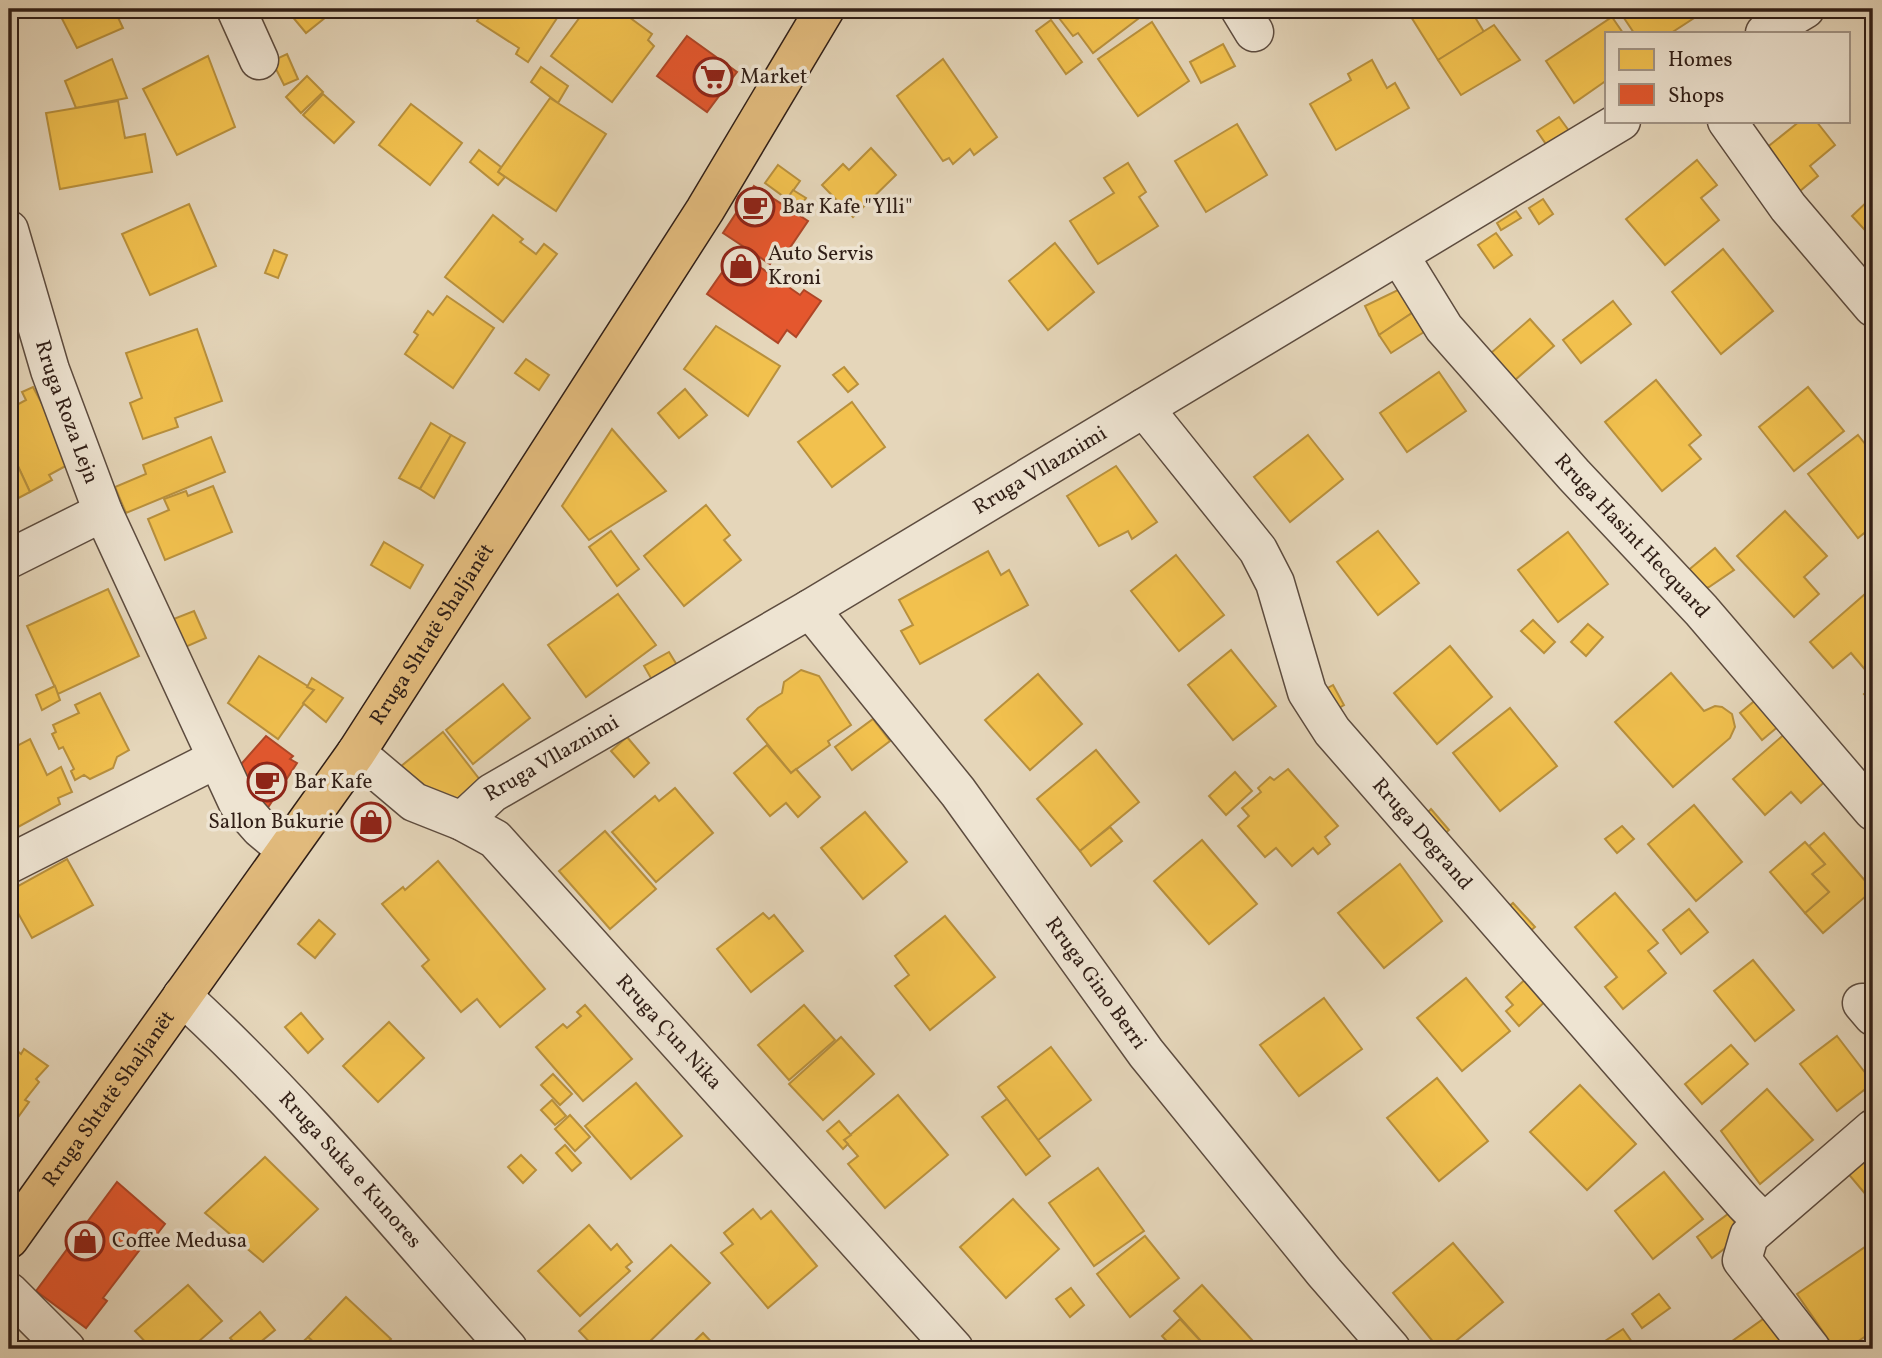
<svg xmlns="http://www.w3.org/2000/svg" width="1882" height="1358" viewBox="0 0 1882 1358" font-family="Vollkorn,serif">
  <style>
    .homes { fill: #f2c14e; stroke: #b8903d; stroke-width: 2 }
    .shops { fill: #e4572e; stroke: #ae4627; stroke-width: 2 }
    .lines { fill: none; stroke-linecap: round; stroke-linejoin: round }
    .minor-casing { stroke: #5d4c3f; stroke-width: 41 }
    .major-casing { stroke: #301e16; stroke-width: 41 }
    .minor { stroke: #eee4d2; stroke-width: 38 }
    .major { stroke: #e2bb7d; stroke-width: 38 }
    .labels { text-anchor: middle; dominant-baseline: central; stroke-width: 7; stroke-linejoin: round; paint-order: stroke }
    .poi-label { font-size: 21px; fill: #301e16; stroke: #eee4d2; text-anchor: start }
    .street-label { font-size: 21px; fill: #301e16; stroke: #eee4d2 }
  </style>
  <rect width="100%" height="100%" fill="#e5d6ba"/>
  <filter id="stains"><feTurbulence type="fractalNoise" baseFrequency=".00286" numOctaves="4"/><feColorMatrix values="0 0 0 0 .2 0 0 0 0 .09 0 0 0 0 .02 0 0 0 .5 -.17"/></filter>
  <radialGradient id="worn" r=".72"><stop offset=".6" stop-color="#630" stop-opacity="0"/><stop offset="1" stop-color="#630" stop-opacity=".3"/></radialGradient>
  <g class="homes">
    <path d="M57,9h57l9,19 -46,20z"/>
    <path d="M286,9h50l-30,24z"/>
    <path d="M485,9h78l-35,53 -12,-8 3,-6 -42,-27z"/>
    <path d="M586,9h32l34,25 -4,6 6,6 -42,56 -61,-46z"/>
    <path d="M1052,9h99l-58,44 -15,-20 -5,3z"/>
    <path d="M1285,9h15l-11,7z"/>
    <path d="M1413,9h57l14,23 -46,28 -30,-48z"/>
    <path d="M1618,9h90l-37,24h-37z"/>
    <path d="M1612,17l11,16h-16v47l-33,23 -28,-42z"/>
    <path d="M1051,20l31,42 -16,12 -30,-43z"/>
    <path d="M1152,22l37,59 -51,35 -40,-57z"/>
    <path d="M1494,25l26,35 -59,35 -23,-35z"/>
    <path d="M1223,44l12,22 -34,17 -11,-21z"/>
    <path d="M287,54l11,25 -14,6 -12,-24z"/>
    <path d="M208,56l27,71 -58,28 -34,-66z"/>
    <path d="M112,59l15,39 -51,10 -11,-27z"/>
    <path d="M943,59l54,78 -23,18 -4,-6 -17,15 -4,-6 -6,3 -46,-65z"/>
    <path d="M1372,60l15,28 8,-5 14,25 -73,42 -26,-46 41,-24 -3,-6z"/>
    <path d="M541,67l27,19 -10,17 -27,-21z"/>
    <path d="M307,76l16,16 -22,21 -15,-16z"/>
    <path d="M323,94l31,28 -20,21 -31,-28z"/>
    <path d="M550,98l56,36 -50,77 -58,-39z"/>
    <path d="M118,101l7,37 20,-4 7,38 -92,17 -14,-76z"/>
    <path d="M411,104l51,39 -32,42 -51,-40z"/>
    <path d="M1559,117l13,18 -22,15 -13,-19z"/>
    <path d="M1800,121h16l19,24 -25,21 8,10 -24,20 -34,-43z"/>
    <path d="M1237,124l30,51 -61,37 -31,-51z"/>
    <path d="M871,148l25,27 -43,42 -31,-32 21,-21 6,6z"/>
    <path d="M479,150l22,17 -3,5 7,5 -7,8 -28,-23z"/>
    <path d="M1697,160l20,25 -16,13 18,22 -54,45 -39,-46z"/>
    <path d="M1128,163l18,29 -7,5 19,29 -60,38 -28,-43 44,-28 -10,-15z"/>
    <path d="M778,165l22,16 -13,18 -22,-16z"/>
    <path d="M793,190l13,8 -7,10 -12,-9z"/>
    <path d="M1873,196v43l-21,-23z"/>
    <path d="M1543,199l10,15 -14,10 -10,-16z"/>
    <path d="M189,204l27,62 -66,29 -28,-61z"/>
    <path d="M1516,211l5,7 -20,12 -4,-7z"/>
    <path d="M493,215l30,24 -3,3 16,12 8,-10 13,10 -54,68 -58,-45z"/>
    <path d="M1496,233l16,22 -18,13 -16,-23z"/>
    <path d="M1055,243l39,49 -46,38 -39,-49z"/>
    <path d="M1723,249l50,62 -52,43 -49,-62z"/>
    <path d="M274,250l13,5 -9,23 -13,-5z"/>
    <path d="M1400,289l12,24 -33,22 -14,-29z"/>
    <path d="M447,296l47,32 -41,60 -48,-34 13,-19 -4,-3 14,-21 5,4z"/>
    <path d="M1613,301l18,23 -50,39 -18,-23z"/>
    <path d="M1412,313l12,19 -33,21 -12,-18z"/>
    <path d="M1530,319l24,27 -39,34 -24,-27z"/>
    <path d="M716,326l64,40 -32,50 -64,-47z"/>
    <path d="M197,329l25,72 -47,17 3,9 -35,12 -13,-36 12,-5 -16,-45z"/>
    <path d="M526,359l23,16 -10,15 -24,-17z"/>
    <path d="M844,367l14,17 -10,8 -15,-17z"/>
    <path d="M1439,372l27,39 -59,41 -27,-39z"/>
    <path d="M1656,380l45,55 -12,10 12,14 -39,32 -57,-69z"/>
    <path d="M33,387l40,75 -24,13 3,5 -22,12 -21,-45v-38l17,-9 -4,-8z"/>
    <path d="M1808,387l36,44 -50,40 -35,-44z"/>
    <path d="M685,389l22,26 -28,23 -21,-25z"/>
    <path d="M852,402l33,45 -53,40 -34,-45z"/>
    <path d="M431,423l20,12 -31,54 -21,-11z"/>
    <path d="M612,429l54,62 -77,49 -27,-34z"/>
    <path d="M451,435l14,8 -31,55 -14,-9z"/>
    <path d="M1308,435l35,44 -53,43 -36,-45z"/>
    <path d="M1858,435l15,19v72l-15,12 -50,-64z"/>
    <path d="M211,437l14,35 -99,41 -11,-26 31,-13 -3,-9z"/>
    <path d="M9,447l21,45 -21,11z"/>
    <path d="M1116,466l41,56 -25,17 -4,-8 -29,15 -32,-50z"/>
    <path d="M213,486l19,46 -67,28 -17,-41 21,-9 -5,-11 22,-8 2,5z"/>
    <path d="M706,505l24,30 -6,5 17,20 -57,46 -40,-50z"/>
    <path d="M1785,511l42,45 -23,21 15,17 -25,23 -57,-61z"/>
    <path d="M611,531l28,38 -22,17 -28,-39z"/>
    <path d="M1378,531l41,52 -41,32 -41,-53z"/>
    <path d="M1568,532l40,52 -50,38 -40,-52z"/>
    <path d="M384,542l39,23 -13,23 -39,-23z"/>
    <path d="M1715,548l19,22 -25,17 -7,2 -17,-16z"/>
    <path d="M988,551l13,24 8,-5 19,35 -108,59 -19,-33 12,-6 -14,-25z"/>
    <path d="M1176,555l48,60 -45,36 -48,-60z"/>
    <path d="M1873,587v92l-22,-26 -18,15 -23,-26z"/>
    <path d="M108,589l31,67 -81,38 -31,-68z"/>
    <path d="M618,594l38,51 -70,52 -38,-52z"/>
    <path d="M194,611l12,27 -23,10 -12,-28z"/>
    <path d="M1533,620l22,22 -11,11 -23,-22z"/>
    <path d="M1588,624l15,13 -17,19 -15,-14z"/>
    <path d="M1450,646l42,51 -55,47 -43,-51z"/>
    <path d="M1231,650l45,56 -43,34 -45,-55z"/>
    <path d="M669,652l11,18 -25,15 -11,-19z"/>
    <path d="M259,656l55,34 -36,49 -50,-36z"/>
    <path d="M801,670l18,6 32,49 -23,16 2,4 -39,28 -44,-54 11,-11 24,-15 2,-11z"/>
    <path d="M1671,673l33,38 11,-5 7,1 10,7 3,13 -5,11 -57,49 -58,-65z"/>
    <path d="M1038,674l44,50 -52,46 -45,-50z"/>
    <path d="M312,678l31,20 -17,24 -23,-19 11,-13 -7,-3z"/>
    <path d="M503,684l27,34 -57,46 -27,-34z"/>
    <path d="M1333,685l11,20 -7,4 -11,-20z"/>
    <path d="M55,686l5,14 -18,10 -6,-15z"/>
    <path d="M1873,686v18l-9,-10z"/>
    <path d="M100,693l29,57 -12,7 -4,11 -23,11 -6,-4 -9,5 -4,-9 3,-2 -11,-22 -4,2 -7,-15 4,-2 -3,-7 26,-12 -4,-8z"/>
    <path d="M1764,693l22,27 -24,20 -22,-27z"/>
    <path d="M1510,708l47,58 -57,45 -47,-58z"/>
    <path d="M873,719l17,22 -38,29 -17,-23z"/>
    <path d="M1788,731l41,47 -28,25 -10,-11 -26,23 -32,-36z"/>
    <path d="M443,732l44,57 -37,16 -50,-38z"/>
    <path d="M627,737l22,26 -15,14 -23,-26z"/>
    <path d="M30,739l17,36 14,-8 11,25 -14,6 2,6 -51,28v-82z"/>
    <path d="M767,745l24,28 5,-4 24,28 -22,20 -12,-14 -16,13 -36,-43z"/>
    <path d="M1096,750l43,52 -59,49 -43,-52z"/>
    <path d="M1288,769l50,57 -13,11 5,7 -12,10 -5,-6 -21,18 -16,-18 -11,9 -27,-31 11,-10 -7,-8 19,-16 -3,-4 12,-11 4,3z"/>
    <path d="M1235,772l17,19 -26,24 -17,-19z"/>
    <path d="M675,788l38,45 -57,49 -44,-50 43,-36 4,5z"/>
    <path d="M1694,805l48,57 -46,39 -48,-57z"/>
    <path d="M1431,809l18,21 -6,5 -18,-20z"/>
    <path d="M865,812l42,50 -44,37 -42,-51z"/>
    <path d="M1622,826l12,13 -17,14 -12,-14z"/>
    <path d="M1110,827l12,14 -31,25 -11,-15z"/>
    <path d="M605,831l51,58 -46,40 -51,-58z"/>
    <path d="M1824,833l49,57 -50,43 -18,-20 24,-21 -17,-18 13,-10 -16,-18z"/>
    <path d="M1202,840l55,64 -48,40 -55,-63z"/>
    <path d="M1805,842l20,22 -13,10 17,18 -24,21 -35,-41z"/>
    <path d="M67,859l26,46 -61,33 -23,-41v-6z"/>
    <path d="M438,861l107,128 -45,38 -23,-28 -16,13 -39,-46 7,-6 -47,-56 21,-17 2,3z"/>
    <path d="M1400,864l42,57 -58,47 -46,-55z"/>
    <path d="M1615,893l43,50 -10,8 18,22 -43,36 -18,-22 12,-10 -42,-50z"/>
    <path d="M1513,903l22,24 -6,5 -22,-24z"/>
    <path d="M1689,909l19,23 -27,22 -18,-24z"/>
    <path d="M763,913l6,6 5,-4 29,36 -52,41 -34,-43z"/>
    <path d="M945,916l50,61 -65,53 -35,-44 14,-11 -14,-19z"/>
    <path d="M319,920l16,14 -20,24 -17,-14z"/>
    <path d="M1753,960l41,50 -39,31 -41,-50z"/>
    <path d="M1531,974l20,22 -32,30 -13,-15 7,-6 -7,-8z"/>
    <path d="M1466,978l44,53 -48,40 -45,-53z"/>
    <path d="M1324,998l38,51 -63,47 -39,-51z"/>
    <path d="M585,1005l47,54 -49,42 -47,-54 27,-23 4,4 14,-12 -4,-4z"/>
    <path d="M804,1005l31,35 -46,40 -31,-35z"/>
    <path d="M301,1013l22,26 -15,14 -23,-26z"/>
    <path d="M389,1022l35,36 -46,44 -35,-36z"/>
    <path d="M1873,1035v14l-7,-6z"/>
    <path d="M1837,1036l36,47 -36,28 -37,-47z"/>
    <path d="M841,1037l33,37 -51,46 -34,-36z"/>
    <path d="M9,1044l12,10 3,-5 24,17 -12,13 3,3 -14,18 4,2 -18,25 -2,-1z"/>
    <path d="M1731,1045l17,19 -46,40 -17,-20z"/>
    <path d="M1051,1047l40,53 -53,40 -40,-53z"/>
    <path d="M553,1074l19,20 -12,11 -19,-20z"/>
    <path d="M1437,1078l51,63 -49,40 -52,-63z"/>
    <path d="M636,1083l46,53 -51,43 -46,-53z"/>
    <path d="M1580,1085l56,59 -49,46 -57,-58z"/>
    <path d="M1767,1089l46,51 -53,44 -39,-53z"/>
    <path d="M898,1095l50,60 -63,53 -37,-44 10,-8 -14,-16z"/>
    <path d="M1007,1099l43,57 -24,19 -44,-58z"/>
    <path d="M552,1100l14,16 -11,9 -14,-15z"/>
    <path d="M570,1115l20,22 -15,14 -20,-22z"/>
    <path d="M839,1121l12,14 -7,5 4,4 -5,5 -16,-18z"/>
    <path d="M565,1145l16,18 -9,8 -16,-18z"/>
    <path d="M521,1155l15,15 -13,13 -15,-16z"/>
    <path d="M1862,1156l11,13v21l-6,6 -22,-26z"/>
    <path d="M265,1157l53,52 -55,53 -58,-49z"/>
    <path d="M1098,1168l46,63 -50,35 -45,-63z"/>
    <path d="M1664,1172l39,47 -50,40 -38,-48z"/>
    <path d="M1013,1199l46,50 -53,49 -46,-51z"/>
    <path d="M753,1209l8,10 10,-8 46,55 -49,42 -47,-55 12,-9 -9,-11z"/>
    <path d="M1728,1214l16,20 -32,24 -15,-21z"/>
    <path d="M589,1225l22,25 6,-6 15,18 -6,5 4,4 -50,45 -42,-45z"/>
    <path d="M1145,1236l34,42 -49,39 -33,-43z"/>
    <path d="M1453,1243l50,59 -57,47h-7l-46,-56z"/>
    <path d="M671,1245l39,38 -68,66h-46l-17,-18z"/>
    <path d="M1865,1247l8,11v73l-26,18h-12l-38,-55z"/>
    <path d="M188,1285l34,36 -32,28h-38l-17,-18z"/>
    <path d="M1202,1285l50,55 -10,9h-34l-34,-38z"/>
    <path d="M1071,1288l13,17 -14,12 -14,-18z"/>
    <path d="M1659,1294l11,14 -28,20 -10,-14z"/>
    <path d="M346,1297l45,42 -10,10h-60l-13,-12z"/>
    <path d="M260,1312l15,18 -23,19h-12l-10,-11z"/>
    <path d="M1766,1317l24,32h-69z"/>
    <path d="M1180,1319l28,30h-34l-12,-13z"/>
    <path d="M1623,1329l14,20h-44z"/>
    <path d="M703,1333l15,16h-32z"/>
    <path d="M308,1337l13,12h-20l-3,-3z"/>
  </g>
  <g class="shops">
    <path d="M687,36l50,36 -30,40 -50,-36z"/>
    <path d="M754,186l54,35 -23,34 -7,-5 -8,14 -47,-31z"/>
    <path d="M737,251l63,44 4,-5 17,11 -25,36 -9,-7 -9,13 -71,-49z"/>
    <path d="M266,736l27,20 -3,3 7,4 -30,46 -10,-8 7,-7 -28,-24z"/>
    <path d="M365,806l22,17 -11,14 -21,-17z"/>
    <path d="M117,1182l48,42 -14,18 -3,-3 -45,59 4,3 -21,27 -50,-37z"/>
  </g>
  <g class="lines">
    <defs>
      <g id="minor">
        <path d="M236,9l23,51"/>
        <path d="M1240,9l14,23"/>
        <path d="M1765,33l40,-24"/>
        <path d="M1727,121l61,86 85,100"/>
        <path id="s1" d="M9,230l41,140 53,142 135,291 22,25 26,22"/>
        <path id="s2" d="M1399,255l45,73 130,147 127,135 172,201"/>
        <path id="s3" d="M1144,408l114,142 17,33 32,109 25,39 412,472 19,19"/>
        <path d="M9,559l94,-47"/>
        <path id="s4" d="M810,609l148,183 188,261 178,219 67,77"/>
        <path id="s5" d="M356,753l58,49 48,19 33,18 459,510"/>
        <path id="s6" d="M462,821l30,-28 318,-184 811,-488"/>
        <path d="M9,864l207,-105"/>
        <path id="s7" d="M182,996c118,108 220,234 326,353"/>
        <path d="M1862,1003l11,13"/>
        <path d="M9,1292l57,57"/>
        <path d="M1811,1349l-69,-89 7,-24 124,-107"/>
      </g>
      <g id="major">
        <path id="s8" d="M9,1239l347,-486 349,-543 120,-201"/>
      </g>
    </defs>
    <use href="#minor" class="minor-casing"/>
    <use href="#major" class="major-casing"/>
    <use href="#minor" class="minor"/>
    <use href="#major" class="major"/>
  </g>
  <defs>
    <symbol id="supermarket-ring" viewBox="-11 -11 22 22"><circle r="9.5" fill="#eee4d2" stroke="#8f2418" stroke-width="1.5"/><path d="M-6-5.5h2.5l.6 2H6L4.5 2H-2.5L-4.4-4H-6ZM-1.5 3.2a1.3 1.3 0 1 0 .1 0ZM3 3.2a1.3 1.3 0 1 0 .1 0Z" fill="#8f2418"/></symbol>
    <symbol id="cafe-ring" viewBox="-11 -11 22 22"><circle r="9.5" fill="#eee4d2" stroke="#8f2418" stroke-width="1.5"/><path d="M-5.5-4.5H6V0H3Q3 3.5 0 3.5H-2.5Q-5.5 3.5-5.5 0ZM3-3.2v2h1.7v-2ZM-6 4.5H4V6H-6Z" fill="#8f2418"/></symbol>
    <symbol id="shop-ring" viewBox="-11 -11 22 22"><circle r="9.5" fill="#eee4d2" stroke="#8f2418" stroke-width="1.5"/><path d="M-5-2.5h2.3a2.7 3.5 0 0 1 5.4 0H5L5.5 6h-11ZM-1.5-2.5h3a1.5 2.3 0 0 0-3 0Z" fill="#8f2418"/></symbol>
  </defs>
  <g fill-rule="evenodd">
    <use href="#supermarket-ring" x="691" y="55" width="44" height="44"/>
    <use href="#cafe-ring" x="733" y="185" width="44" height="44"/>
    <use href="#shop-ring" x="719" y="244" width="44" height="44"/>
    <use href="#cafe-ring" x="245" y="760" width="44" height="44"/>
    <use href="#shop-ring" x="349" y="800" width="44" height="44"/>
    <use href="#shop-ring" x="63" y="1219" width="44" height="44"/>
  </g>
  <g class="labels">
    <g class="poi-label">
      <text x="740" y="77">Market</text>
      <text x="782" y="207">Bar Kafe "Ylli"</text>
      <text x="768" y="254">Auto Servis<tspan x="768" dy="24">Kroni</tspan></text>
      <text x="294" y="782">Bar Kafe</text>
      <text x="344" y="822" text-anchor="end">Sallon Bukurie</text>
      <text x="112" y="1241">Coffee Medusa</text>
    </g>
    <g class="street-label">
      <text stroke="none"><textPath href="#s1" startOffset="191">Rruga Roza Lejn</textPath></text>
      <text stroke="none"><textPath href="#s6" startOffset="677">Rruga Vllaznimi</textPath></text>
      <text stroke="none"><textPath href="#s2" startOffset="366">Rruga Hasint Hecquard</textPath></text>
      <text stroke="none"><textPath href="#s8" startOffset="738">Rruga Shtatë Shaljanët</textPath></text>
      <text stroke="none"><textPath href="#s6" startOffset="110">Rruga Vllaznimi</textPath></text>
      <text stroke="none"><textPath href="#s3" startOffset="516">Rruga Degrand</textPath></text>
      <text stroke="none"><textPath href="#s4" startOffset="471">Rruga Gino Berri</textPath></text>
      <text stroke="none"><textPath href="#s5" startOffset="425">Rruga Çun Nika</textPath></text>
      <text stroke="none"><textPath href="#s8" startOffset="172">Rruga Shtatë Shaljanët</textPath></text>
      <text stroke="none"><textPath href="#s7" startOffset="242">Rruga Suka e Kunores</textPath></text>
    </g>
  </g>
  <rect width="1882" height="1358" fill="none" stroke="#e5d6ba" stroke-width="35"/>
  <rect x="10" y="10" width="1861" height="1337" fill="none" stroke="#301e16" stroke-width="3.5"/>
  <rect x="18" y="18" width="1847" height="1323" fill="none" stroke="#301e16" stroke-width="2"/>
  <rect x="1605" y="32" width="245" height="91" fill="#eee4d2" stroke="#a29587" stroke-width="2"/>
  <rect x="1619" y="49" width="35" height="21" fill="#f2c14e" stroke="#a29587" stroke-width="2"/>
  <text x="1668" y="66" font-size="21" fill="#301e16">Homes</text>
  <rect x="1619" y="84" width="35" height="21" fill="#e4572e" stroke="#a29587" stroke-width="2"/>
  <text x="1668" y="102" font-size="21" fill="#301e16">Shops</text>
  <rect width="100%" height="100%" filter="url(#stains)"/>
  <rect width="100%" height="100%" fill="url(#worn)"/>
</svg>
